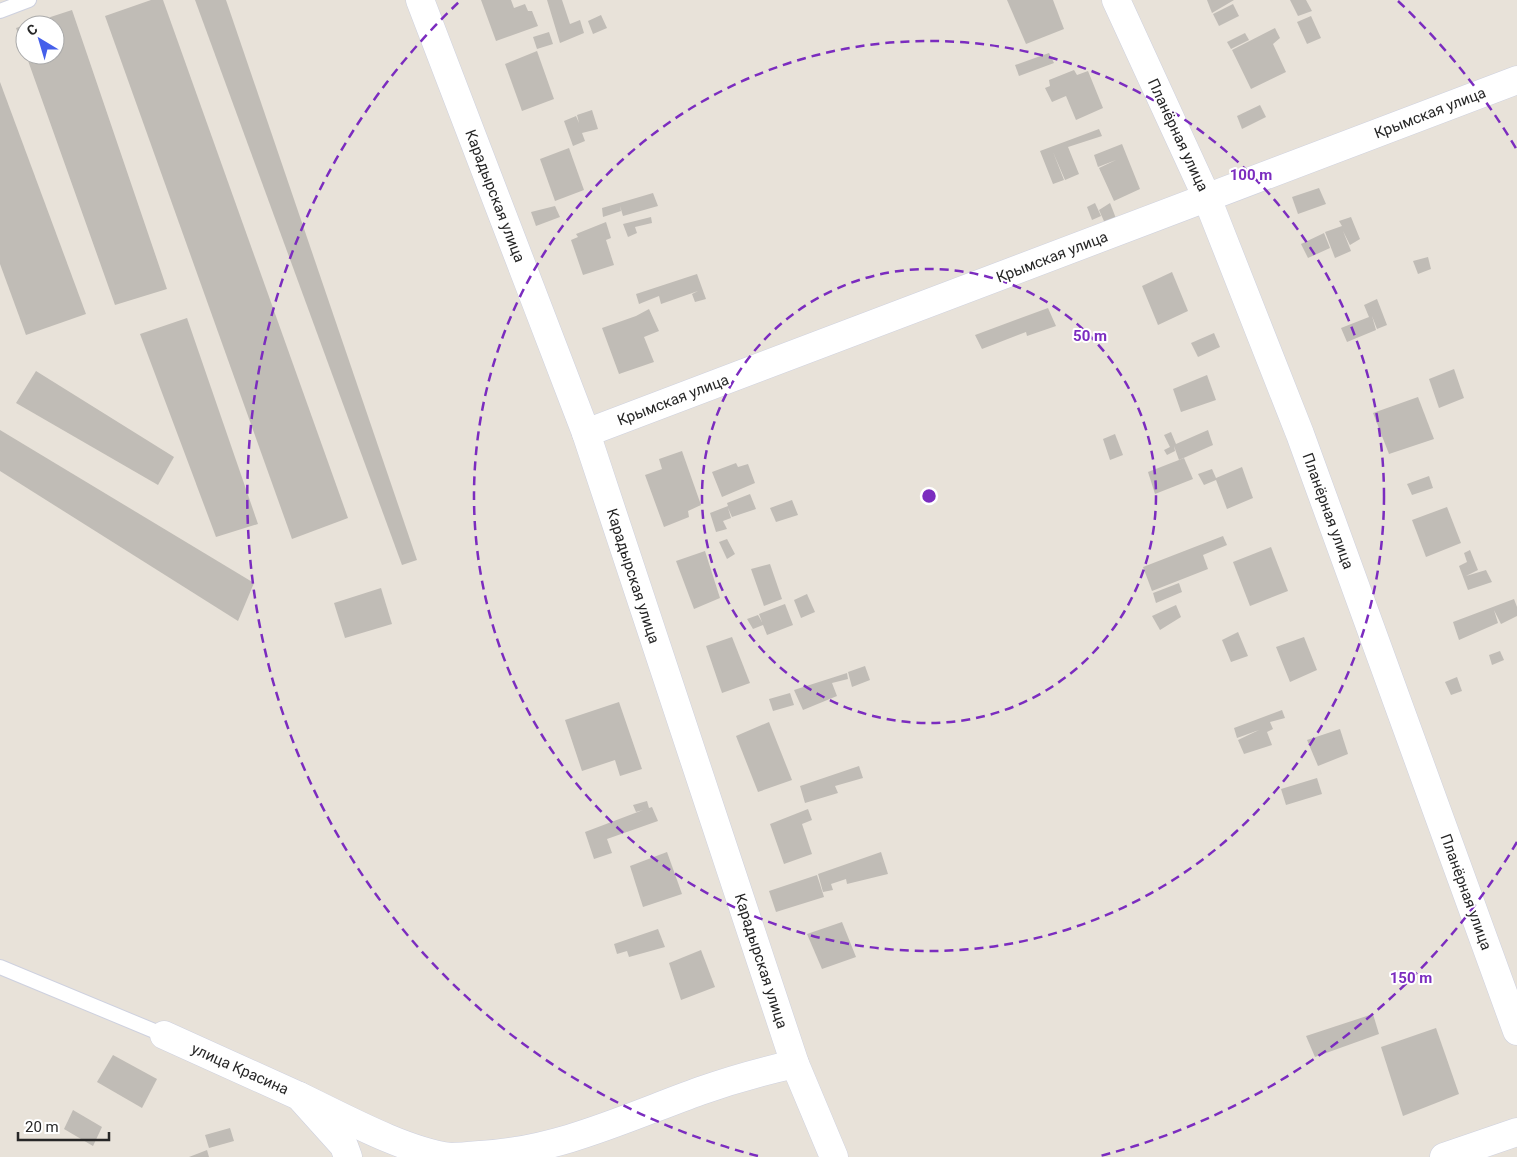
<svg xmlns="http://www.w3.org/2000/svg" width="1517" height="1157" viewBox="0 0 1517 1157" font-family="Roboto,sans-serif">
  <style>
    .building { fill: #c0bcb6 }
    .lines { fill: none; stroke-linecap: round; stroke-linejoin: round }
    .service-casing { stroke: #ced1df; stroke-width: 16 }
    .minor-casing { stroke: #ced1df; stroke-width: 29 }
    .service { stroke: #fff; stroke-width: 14 }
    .minor { stroke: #fff; stroke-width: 28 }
    .ring { fill: none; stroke: #7b2cbf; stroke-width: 2.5; stroke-dasharray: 9 6 }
    .labels { text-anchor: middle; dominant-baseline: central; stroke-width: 4; stroke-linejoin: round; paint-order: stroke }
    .street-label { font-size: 15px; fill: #272727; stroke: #fff }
    .centre { fill: #7b2cbf; stroke: #fff; stroke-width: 2.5 }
    .ring-label { font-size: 15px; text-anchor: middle; font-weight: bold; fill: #7b2cbf; stroke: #fff; stroke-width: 4; stroke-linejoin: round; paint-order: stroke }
  </style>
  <rect width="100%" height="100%" fill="#e8e2d9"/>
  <g class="building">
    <path d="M151,0h12l185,518 -56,21 -187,-523z"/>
    <path d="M195,0h31l191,560 -15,5z"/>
    <path d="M481,0h30l3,8 11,-4 3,7h4l6,15 -42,15z"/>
    <path d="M547,0h15l8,24 10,-4 4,13 -24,10z"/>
    <path d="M1007,0h46l11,29 -38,15z"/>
    <path d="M1207,0h27l-22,13z"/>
    <path d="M1290,0h16l6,11 -14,5z"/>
    <path d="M1233,4l6,12 -20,10 -6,-12z"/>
    <path d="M72,10l95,279 -52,16 -89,-250h29v-30h-29z"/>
    <path d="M601,15l6,13 -14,6 -5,-13z"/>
    <path d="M1311,16l10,22 -14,6 -10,-22z"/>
    <path d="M25,25v27l-9,-24z"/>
    <path d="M1275,28l5,10 -7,6 13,28 -35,17 -19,-39z"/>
    <path d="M549,32l4,12 -16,5 -4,-12z"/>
    <path d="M1245,33l4,7 -18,9 -4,-7z"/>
    <path d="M537,51l17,48 -32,12 -17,-47z"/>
    <path d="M1049,53l5,10 -35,13 -4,-11z"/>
    <path d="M1074,70l3,5 11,-4 15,37 -27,12 -10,-24 -14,6 -7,-14 5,-2 -1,-6z"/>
    <path d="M0,82l86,232 -60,21 -26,-71z"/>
    <path d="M1260,105l6,12 -24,12 -5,-13z"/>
    <path d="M592,110l6,19 -16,4 3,8 -12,5 -9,-25 12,-5 3,7 -2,-8z"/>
    <path d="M1099,129l3,7 -34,11 11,27 -14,6 -12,-28 11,28 -11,4 -13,-33z"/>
    <path d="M1122,144l18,45 -26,12 -15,-33 17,-8 -18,7 -4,-12z"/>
    <path d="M569,148l15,42 -29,11 -15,-42z"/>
    <path d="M1319,188l7,16 -28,10 -6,-17z"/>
    <path d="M653,193l5,13 -35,10 -3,-10 1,5 -18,6 -1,-9z"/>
    <path d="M1095,203l6,13 -9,4 -5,-13z"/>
    <path d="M1110,203l9,23 -11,4 -9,-20z"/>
    <path d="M555,206l5,11 -24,9 -5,-14z"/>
    <path d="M651,217l1,6 -17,4 2,6 -9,4 -5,-13z"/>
    <path d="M1351,217l9,22 -10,6 -7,-14 8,20 -16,7 -10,-26 17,-6 -3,-5z"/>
    <path d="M606,222l5,16 -5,2 8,25 -31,10 -12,-35 7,-3 -2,-3z"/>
    <path d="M1324,233l6,15 -22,10 -7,-14z"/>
    <path d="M1428,257l3,12 -13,5 -5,-13z"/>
    <path d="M1172,272l16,39 -30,14 -16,-39z"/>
    <path d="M697,274l9,25 -11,3 -3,-8 6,-3 -37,13 -2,-8 -20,8 -3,-10z"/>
    <path d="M1377,299l10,26 -10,4 -5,-13 4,14 -29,12 -6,-14 28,-11 -5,-12z"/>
    <path d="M1048,308l8,18 -29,10 -1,-4 -44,17 -7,-14z"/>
    <path d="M649,309l10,22 -15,6 10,25 -35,12 -17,-46 34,-12z"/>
    <path d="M187,318l71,206 -42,13 -76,-203z"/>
    <path d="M1214,333l6,14 -22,10 -7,-14z"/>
    <path d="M1454,369l10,29 -25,10 -10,-29z"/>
    <path d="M36,371l138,86 -16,28 -142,-82z"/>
    <path d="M1207,375l9,25 -35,12 -8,-23z"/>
    <path d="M1418,397l16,42 -45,15 -16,-41z"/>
    <path d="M0,430l254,153 -16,38 -238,-150z"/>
    <path d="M1208,430l5,15 -34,15 -5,-14 1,5 -8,4 -3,-5 6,-3 -6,-12 7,-3 5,12z"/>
    <path d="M1115,434l8,21 -13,5 -7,-21z"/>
    <path d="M682,451l19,54 -13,6 1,6 -25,10 -19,-52 17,-6 -3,-10z"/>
    <path d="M1184,458l9,21 -38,15 -7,-22z"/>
    <path d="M736,463l2,4 10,-3 7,19 -33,14 -10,-25z"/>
    <path d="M1242,467l11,31 -26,11 -11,-29 -12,5 -6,-11 14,-5 4,9z"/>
    <path d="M1429,476l4,12 -21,7 -5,-11z"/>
    <path d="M750,494l6,15 -24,8 -4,-9 3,10 -8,3 4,8 -11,3 -6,-19 18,-7 -1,-3z"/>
    <path d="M792,500l6,15 -22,7 -6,-14z"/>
    <path d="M1447,507l14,36 -35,14 -14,-37z"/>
    <path d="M1223,536l4,9 -24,10 5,14 -56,22 -9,-24z"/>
    <path d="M727,539l8,15 -8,5 -8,-17z"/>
    <path d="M1271,547l17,44 -38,15 -17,-44z"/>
    <path d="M1470,550l8,20 -12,6 20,-6 6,12 -24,8 -9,-24 8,-4 -3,-9z"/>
    <path d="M705,551l15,47 -26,11 -18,-48z"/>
    <path d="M770,564l12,35 -18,7 -13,-37z"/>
    <path d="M1179,583l3,9 -26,11 -3,-10z"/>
    <path d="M381,588l11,36 -47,14 -11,-35z"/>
    <path d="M807,594l8,18 -14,6 -7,-18z"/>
    <path d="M1514,599l3,8v9l-16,8 -7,-14 4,13 -39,17 -6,-18z"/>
    <path d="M785,604l8,21 -26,10 -4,-10 -10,4 -6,-10 11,-4 4,7 -3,-8z"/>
    <path d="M1176,605l5,12 -21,13 -8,-14z"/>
    <path d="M1238,632l10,24 -17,6 -9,-22z"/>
    <path d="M732,637l18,46 -28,10 -16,-47z"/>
    <path d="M1304,637l13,33 -27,12 -14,-35z"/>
    <path d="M1500,651l4,9 -12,5 -3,-10z"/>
    <path d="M865,666l5,14 -18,7 -4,-15z"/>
    <path d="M847,673l1,6 -16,4 5,13 -34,14 -9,-20z"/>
    <path d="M1457,677l5,14 -11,4 -6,-13z"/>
    <path d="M790,693l4,12 -21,6 -4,-12z"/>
    <path d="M619,702l23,67 -22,7 -5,-16 -33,11 -17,-51z"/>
    <path d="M1282,710l3,8 -15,4 3,7 -6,3 5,13 -28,9 -6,-14 21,-10 -22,8 -3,-10z"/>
    <path d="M769,722l23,58 -34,12 -22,-56z"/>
    <path d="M1340,729l8,25 -30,12 -11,-26z"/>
    <path d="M859,766l4,12 -28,8 3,7 -33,10 -5,-17z"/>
    <path d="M1317,778l5,16 -36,11 -5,-16z"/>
    <path d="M647,801l2,7 3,-1 6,14 -51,18 5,14 -18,6 -9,-27 58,-22 -7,2 -3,-7z"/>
    <path d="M808,809l4,11 -10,4 10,30 -28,10 -14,-40z"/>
    <path d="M667,852l15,42 -39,13 -13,-41z"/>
    <path d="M881,852l7,22 -41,10 -1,-5 -15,5 2,6 -10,2 -5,-18z"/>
    <path d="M817,875l7,22 -48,15 -7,-21z"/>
    <path d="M842,922l14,35 -34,12 -15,-35z"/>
    <path d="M658,929l7,18 -36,10 -2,-6 -10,3 -3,-10z"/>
    <path d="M701,950l14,37 -34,13 -12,-37z"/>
    <path d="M1373,1014l6,20 -64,23 -9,-21z"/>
    <path d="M1436,1028l23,66 -56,22 -22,-69z"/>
    <path d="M113,1055l44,24 -15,29 -45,-26z"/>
    <path d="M73,1110l29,17 -9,19 -29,-17z"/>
    <path d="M230,1128l4,13 -25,7 -4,-13z"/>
    <path d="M207,1150l2,7h-20z"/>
  </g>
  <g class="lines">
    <defs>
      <g id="service">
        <path d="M0,11l29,-11"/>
        <path d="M0,967l164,68"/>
      </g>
      <g id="minor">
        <path d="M420,0l166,433 209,631 39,93"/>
        <path d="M1116,0l91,198 93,236 217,597"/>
        <path d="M586,433l931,-353"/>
        <path d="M164,1035l135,61 45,50 4,11"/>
        <path d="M299,1096c42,20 105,55 151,61 9,0 20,-1 30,-2 78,-4 148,-38 220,-64 31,-11 63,-20 95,-27"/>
        <path d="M1444,1157l73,-25"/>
      </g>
    </defs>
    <use href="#service" class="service-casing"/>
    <use href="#minor" class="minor-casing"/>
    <use href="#service" class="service"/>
    <use href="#minor" class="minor"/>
  </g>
  <g class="ring">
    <circle cx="929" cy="496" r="227"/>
    <circle cx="929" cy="496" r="455"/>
    <path d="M1517 842A682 682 0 0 1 1100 1156M758 1156A682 682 0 0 1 460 1M1398 1A682 682 0 0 1 1517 150"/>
  </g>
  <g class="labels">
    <g class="street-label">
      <text transform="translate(1430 113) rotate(-21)">Крымская улица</text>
      <text transform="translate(1178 135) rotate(65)">Планёрная улица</text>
      <text transform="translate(495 196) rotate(69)">Карадырская улица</text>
      <text transform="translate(1052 257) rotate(-21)">Крымская улица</text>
      <text transform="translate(673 400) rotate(-21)">Крымская улица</text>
      <text transform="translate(1328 511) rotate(70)">Планёрная улица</text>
      <text transform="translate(633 576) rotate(72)">Карадырская улица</text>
      <text transform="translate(1466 892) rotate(70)">Планёрная улица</text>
      <text transform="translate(761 961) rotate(72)">Карадырская улица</text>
      <text transform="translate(240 1069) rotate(24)">улица Красина</text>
    </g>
  </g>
  <circle cx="929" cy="496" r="8" class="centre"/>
  <g class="ring-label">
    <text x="1251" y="180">100 m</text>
    <text x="1090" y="341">50 m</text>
    <text x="1411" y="983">150 m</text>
  </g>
  <g transform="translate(40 40) rotate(322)"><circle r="24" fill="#ffffff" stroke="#a9a9a9"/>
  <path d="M0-4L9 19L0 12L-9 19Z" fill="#455fea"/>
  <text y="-8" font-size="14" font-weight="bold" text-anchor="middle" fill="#272727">С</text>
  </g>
  <path d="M18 1132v8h91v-8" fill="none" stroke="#272727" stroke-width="2.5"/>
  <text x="25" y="1132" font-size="15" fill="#272727" stroke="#ffffff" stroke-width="4" paint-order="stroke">20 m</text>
</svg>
